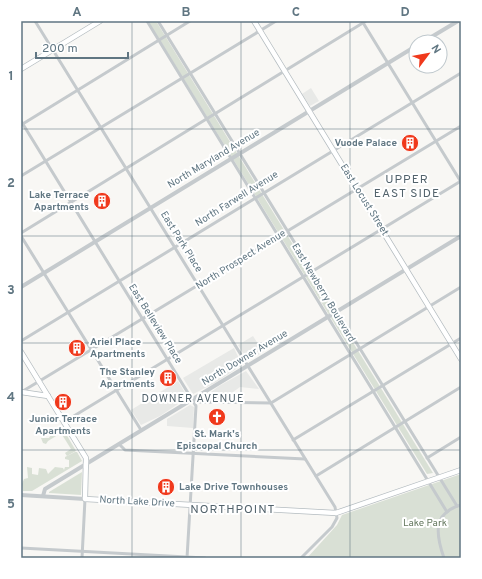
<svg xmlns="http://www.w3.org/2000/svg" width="482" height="579" viewBox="0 0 482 579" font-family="Overpass,sans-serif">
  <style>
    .built { fill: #e8e9e7 }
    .green { fill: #d9e0d5 }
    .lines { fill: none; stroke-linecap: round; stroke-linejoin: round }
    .secondary-casing { stroke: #b4bcc0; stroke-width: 6 }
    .minor { stroke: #c5cacd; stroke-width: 3 }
    .tertiary { stroke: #c5cacd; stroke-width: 4 }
    .secondary { stroke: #fff; stroke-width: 4.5 }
    .grid { fill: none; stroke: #607682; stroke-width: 1; stroke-opacity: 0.55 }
    .labels { text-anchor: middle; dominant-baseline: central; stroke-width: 4; stroke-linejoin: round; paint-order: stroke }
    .poi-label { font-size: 10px; font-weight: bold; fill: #607682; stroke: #fff; text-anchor: end }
    .street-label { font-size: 10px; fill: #607682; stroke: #fff }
    .park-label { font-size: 10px; fill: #667960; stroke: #fff }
    .neighbourhood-label { font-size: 11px; letter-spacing: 1px; fill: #53636c; stroke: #fff }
    .quarter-label { font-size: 12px; letter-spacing: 1px; fill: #53636c; stroke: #fff }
    .neatline { fill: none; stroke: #607682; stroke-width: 1.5 }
    .grid-label { font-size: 13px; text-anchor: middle; font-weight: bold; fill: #607682 }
  </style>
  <rect width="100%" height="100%" fill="#f8f7f4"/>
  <g class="built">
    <path d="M311,88l8,13 -9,5 -8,-12z"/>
    <path d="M253,336l10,16 -15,9 -10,-16z"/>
    <path d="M234,348l8,17 -27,18 -22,11 -10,-16z"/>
    <path d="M246,371l13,18 -19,-2 -11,8v6h-30l20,-15z"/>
    <path d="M178,381l9,15v2l-27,18 -19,9 -10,-15z"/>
    <path d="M190,405l4,2 -1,21 -26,-2v-7z"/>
  </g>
  <g class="green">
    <path d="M148,21h8l277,452 -6,1z"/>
    <path d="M62,427l14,24 -9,5 -2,-3 6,-4 -10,-16 -13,8 -2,3 -3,-1 -2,-5h8l4,-6z"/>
    <path d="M75,452h2l5,9 -50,30h-9l-1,-7 2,-5 4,-1 -1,-11 5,1v6l6,1 1,-7 7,1 2,5 7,-7 8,1 1,2 1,-3h4v-7l-4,-1v-2z"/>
    <path d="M82,472l-1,23 -32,-2v-1z"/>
    <path d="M461,474v84h-154l30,-33 5,-10z"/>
  </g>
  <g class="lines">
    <defs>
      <g id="secondary">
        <path d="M254,21l207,338"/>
        <path d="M21,69l79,-48"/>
        <path d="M21,352l65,106 -1,41 251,14 125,-43"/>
        <path d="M21,392l27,4"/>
      </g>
    </defs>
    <use href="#secondary" class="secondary-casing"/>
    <g class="minor">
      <path d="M35,21l300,486 2,11 -5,9 -31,31"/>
      <path d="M147,21l300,491"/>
      <path d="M158,21l299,485"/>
      <path d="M362,21l99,161"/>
      <path d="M21,121l175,285 -9,152"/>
      <path d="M21,125l169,-104"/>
      <path d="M21,176l255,-155"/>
      <path d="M21,233l345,-212"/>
      <path d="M21,236l120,194"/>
      <path d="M21,341l440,-268"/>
      <path d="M23,391l438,-265"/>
      <path d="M192,399l6,3 73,1 190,-116"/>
      <path d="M64,422l397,-241"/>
      <path d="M293,440l168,-102"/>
      <path d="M119,444l6,6 180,9"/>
      <path d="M427,458l34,-21"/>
      <path d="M316,476l145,-89"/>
      <path d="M21,548l184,10"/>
      <path d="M82,558l3,-59"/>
      <path d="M444,558c-8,-23 -12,-45 17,-53"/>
    </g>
    <g class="tertiary">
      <path d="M423,42l35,-21"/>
      <path d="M21,287l395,-241"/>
      <path d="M21,495l64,4"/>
      <path d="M43,496l2,-7 416,-253"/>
    </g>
    <use href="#secondary" class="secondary"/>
  </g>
  <path class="grid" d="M132,21v537M241,21v537M350,21v537M21,129h440M21,236h440M21,343h440M21,450h440"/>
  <defs>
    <symbol id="building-disc" viewBox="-11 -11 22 22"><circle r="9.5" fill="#f0391c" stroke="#fff"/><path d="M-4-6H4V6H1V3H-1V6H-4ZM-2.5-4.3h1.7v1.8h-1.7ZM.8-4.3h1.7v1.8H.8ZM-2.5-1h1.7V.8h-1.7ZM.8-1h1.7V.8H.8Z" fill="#fff"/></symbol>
    <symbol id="church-disc" viewBox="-11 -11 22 22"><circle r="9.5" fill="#f0391c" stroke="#fff"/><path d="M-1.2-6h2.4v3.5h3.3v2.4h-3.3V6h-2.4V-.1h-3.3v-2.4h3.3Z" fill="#fff"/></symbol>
  </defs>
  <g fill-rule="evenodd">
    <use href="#building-disc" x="400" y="133" width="20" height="20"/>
    <use href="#building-disc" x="92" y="191" width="20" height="20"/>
    <use href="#building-disc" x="67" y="338" width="20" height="20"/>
    <use href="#building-disc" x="158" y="368" width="20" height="20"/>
    <use href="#building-disc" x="53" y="392" width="20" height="20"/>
    <use href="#church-disc" x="207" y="407" width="20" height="20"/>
    <use href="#building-disc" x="156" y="477" width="20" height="20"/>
  </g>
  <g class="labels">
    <g class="poi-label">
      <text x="397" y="143">Vuode Palace</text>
      <text x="89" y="195">Lake Terrace<tspan x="89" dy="12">Apartments</tspan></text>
      <text x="90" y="342" text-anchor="start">Ariel Place<tspan x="90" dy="12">Apartments</tspan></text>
      <text x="155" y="372">The Stanley<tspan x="155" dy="12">Apartments</tspan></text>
      <text x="63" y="419" text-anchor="middle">Junior Terrace<tspan x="63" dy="12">Apartments</tspan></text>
      <text x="217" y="434" text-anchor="middle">St. Mark's<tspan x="217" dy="12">Episcopal Church</tspan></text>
      <text x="179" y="487" text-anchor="start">Lake Drive Townhouses</text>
    </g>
    <g class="street-label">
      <text transform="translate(214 159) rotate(-31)">North Maryland Avenue</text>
      <text transform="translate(237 199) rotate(-32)">North Farwell Avenue</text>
      <text transform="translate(364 200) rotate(58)">East Locust Street</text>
      <text transform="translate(181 242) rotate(58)">East Park Place</text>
      <text transform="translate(241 260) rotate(-32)">North Prospect Avenue</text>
      <text transform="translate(323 293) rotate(59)">East Newberry Boulevard</text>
      <text transform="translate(155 324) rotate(58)">East Belleview Place</text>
      <text transform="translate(245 358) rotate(-31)">North Downer Avenue</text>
      <text transform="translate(137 502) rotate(3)">North Lake Drive</text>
    </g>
    <g class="park-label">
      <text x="425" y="523">Lake Park</text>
    </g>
    <g class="neighbourhood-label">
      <text x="193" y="399">DOWNER AVENUE</text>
    </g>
    <g class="quarter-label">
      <text x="407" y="180">UPPER<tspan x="407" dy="14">EAST SIDE</tspan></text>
      <text x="233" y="510">NORTHPOINT</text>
    </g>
  </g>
  <rect width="482" height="579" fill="none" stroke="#ffffff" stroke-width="44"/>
  <g transform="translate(428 54) rotate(58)"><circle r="19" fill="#ffffff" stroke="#bfc8cd"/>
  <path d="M0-3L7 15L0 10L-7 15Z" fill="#f0391c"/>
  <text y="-6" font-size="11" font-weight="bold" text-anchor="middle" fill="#607682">N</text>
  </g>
  <path d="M36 52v6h92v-6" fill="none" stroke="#607682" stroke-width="2"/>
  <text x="42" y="52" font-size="12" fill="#607682" stroke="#ffffff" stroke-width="3" paint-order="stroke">200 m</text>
  <rect x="22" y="22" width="438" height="535" class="neatline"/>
  <g class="grid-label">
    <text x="77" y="16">A</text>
    <text x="186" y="16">B</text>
    <text x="296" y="16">C</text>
    <text x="405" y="16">D</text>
    <text x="11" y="80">1</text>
    <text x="11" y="187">2</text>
    <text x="11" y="294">3</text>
    <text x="11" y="401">4</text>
    <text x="11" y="508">5</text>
  </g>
</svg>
